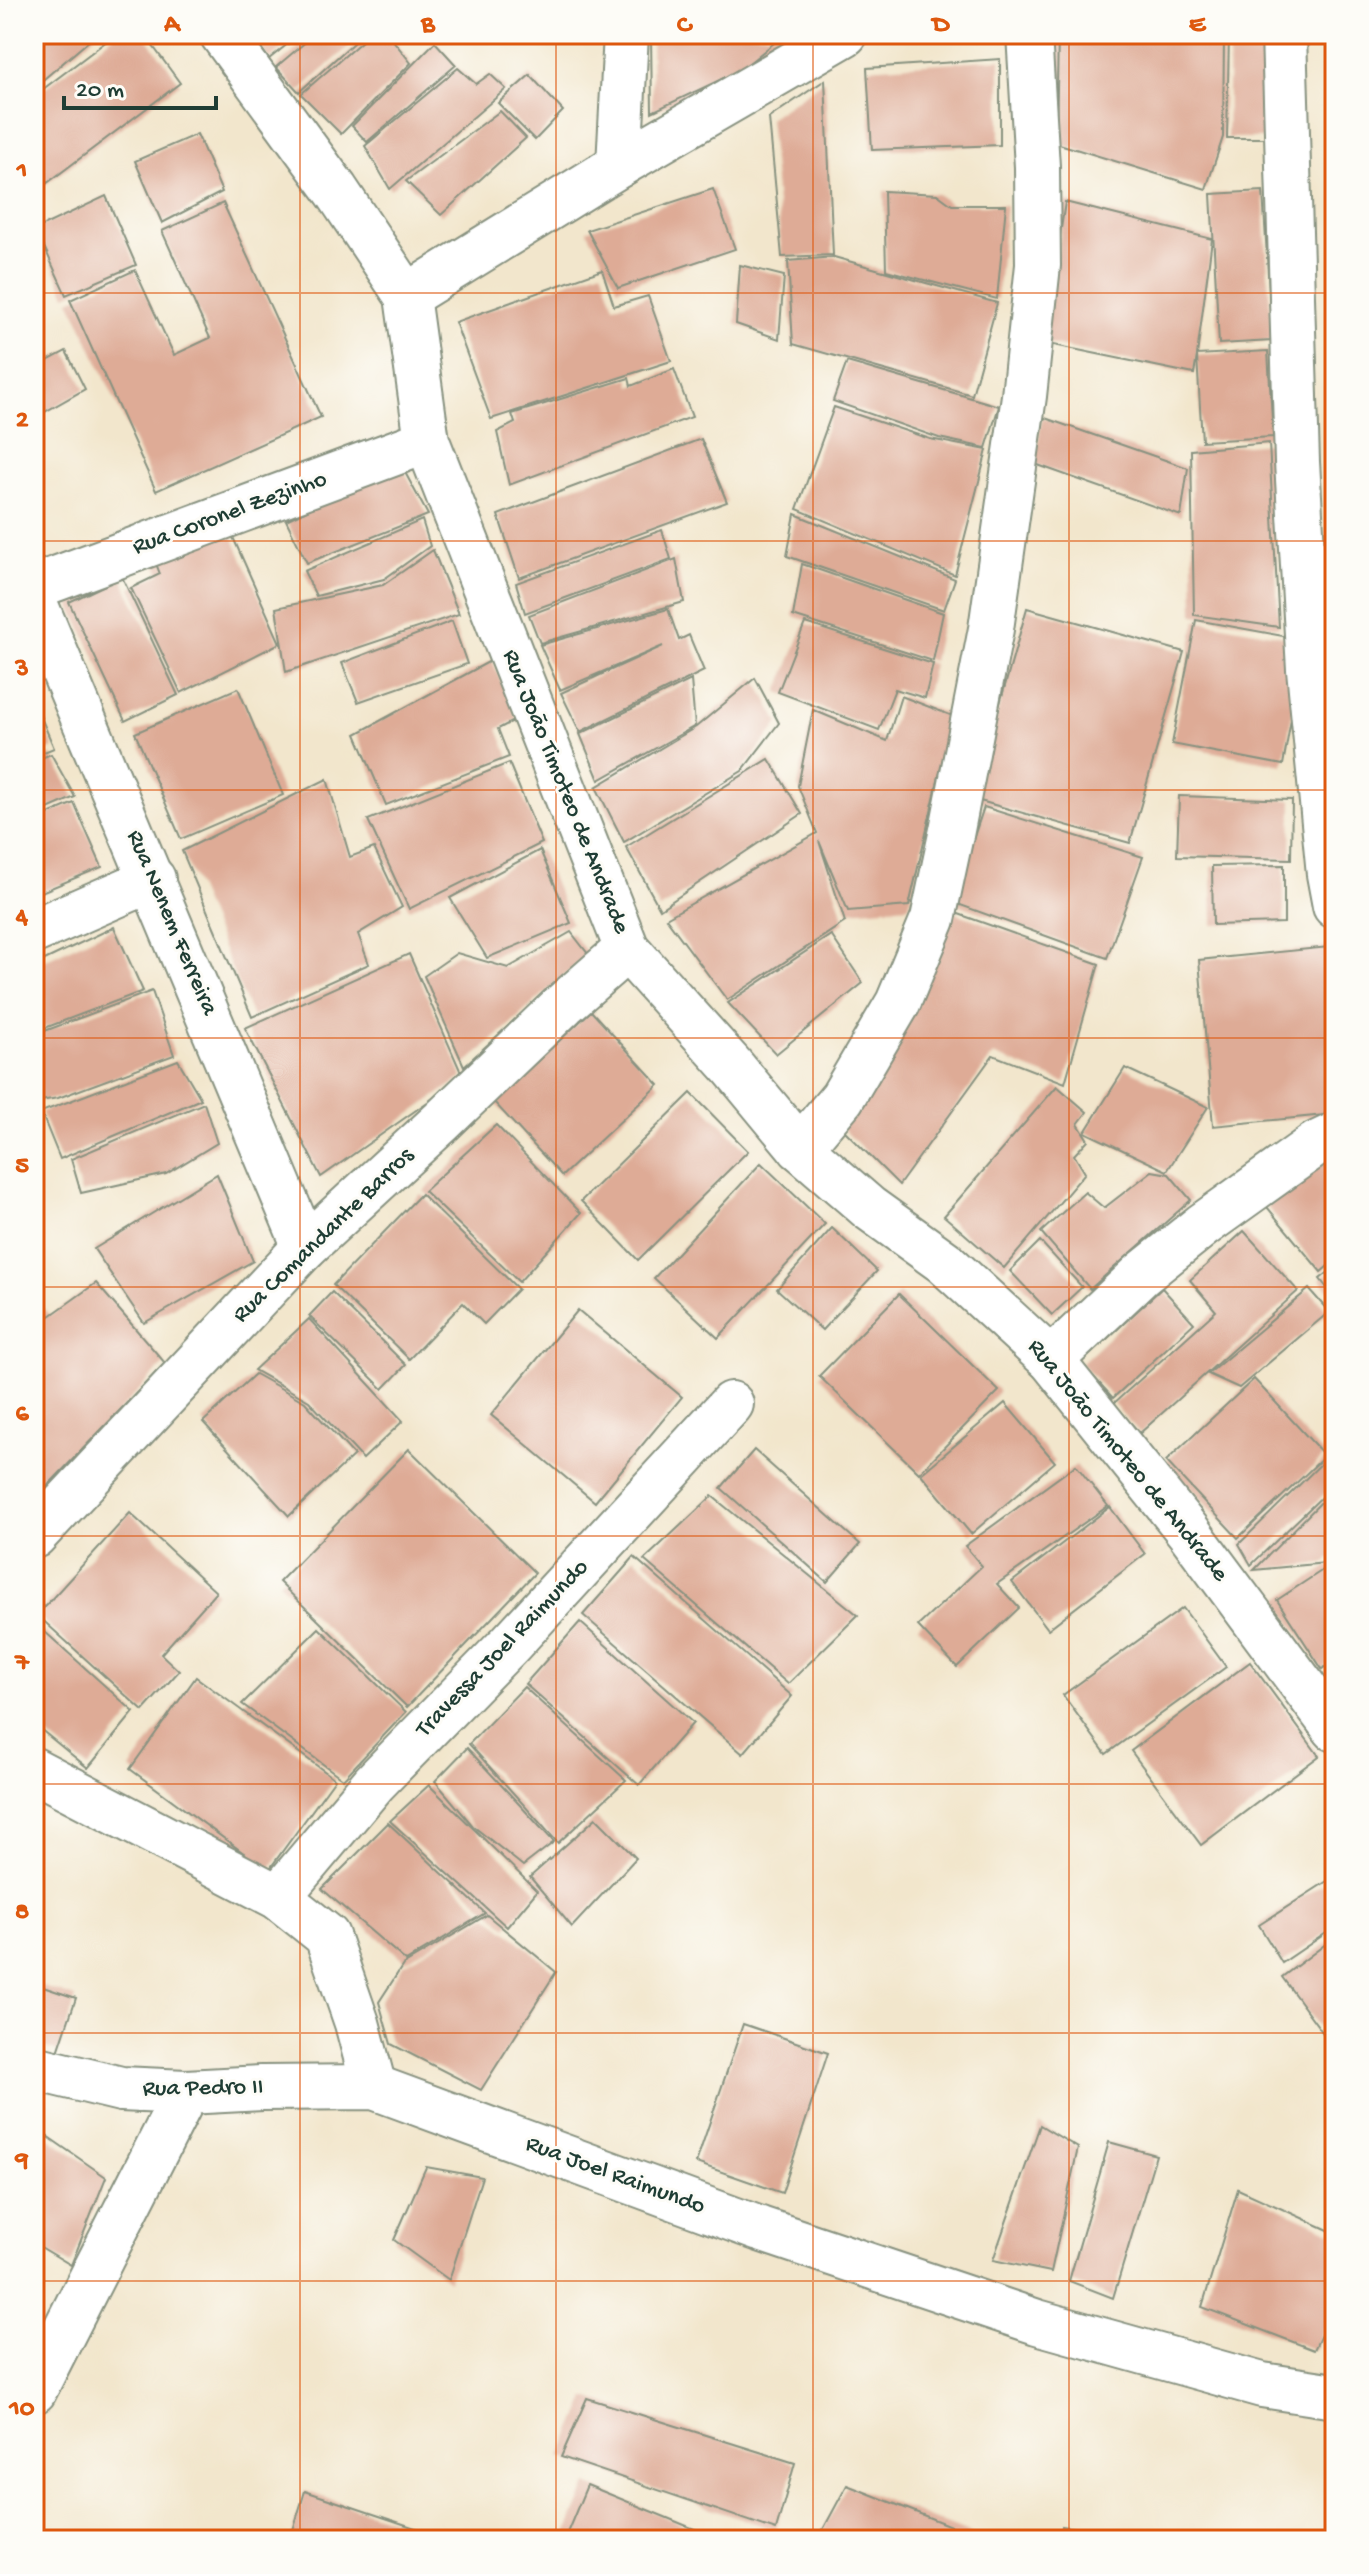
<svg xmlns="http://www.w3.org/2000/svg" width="1369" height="2574" viewBox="0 0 1369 2574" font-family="'Gochi Hand',sans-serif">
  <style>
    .building { fill: #deab96 }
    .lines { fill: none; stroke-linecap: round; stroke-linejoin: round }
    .street-casing { stroke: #889280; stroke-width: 48 }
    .secondary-casing { stroke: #889280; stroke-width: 48 }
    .street { stroke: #fff; stroke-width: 44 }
    .secondary { stroke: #fff; stroke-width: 44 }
    .grid { fill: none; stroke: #de580e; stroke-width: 2; stroke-opacity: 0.55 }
    .labels { text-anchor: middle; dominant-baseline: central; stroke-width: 6; stroke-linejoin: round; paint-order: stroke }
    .street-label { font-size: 24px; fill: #1f3d34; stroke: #fdfcf7 }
    .neatline { fill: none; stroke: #de580e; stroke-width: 3 }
    .grid-label { font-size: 26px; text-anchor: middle; font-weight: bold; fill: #de580e }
  </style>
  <rect width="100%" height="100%" fill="#fdfcf7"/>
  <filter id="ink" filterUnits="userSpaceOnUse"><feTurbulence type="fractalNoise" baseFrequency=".0125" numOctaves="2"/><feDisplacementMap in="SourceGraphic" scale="16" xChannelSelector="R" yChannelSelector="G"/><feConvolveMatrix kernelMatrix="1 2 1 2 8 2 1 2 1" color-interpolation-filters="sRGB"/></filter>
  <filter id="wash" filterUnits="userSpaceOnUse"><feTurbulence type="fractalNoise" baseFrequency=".006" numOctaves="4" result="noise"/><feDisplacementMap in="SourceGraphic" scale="32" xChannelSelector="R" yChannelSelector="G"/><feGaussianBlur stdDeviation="1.8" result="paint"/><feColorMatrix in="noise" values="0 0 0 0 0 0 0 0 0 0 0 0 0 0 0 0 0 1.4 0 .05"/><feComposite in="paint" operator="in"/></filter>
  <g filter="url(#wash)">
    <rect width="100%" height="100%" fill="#f2e6cc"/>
    <g id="blocks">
      <g class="building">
        <path d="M34,34h63l-59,50 -4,-5z"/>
        <path d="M116,34h28l36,49 -146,110v-97z"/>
        <path d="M251,34h49l-31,25z"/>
        <path d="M315,34h48l-64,58 -23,-25z"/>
        <path d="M370,34h18l23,29 -70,71 -40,-40z"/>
        <path d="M651,34h128v5l-40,32 -87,41z"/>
        <path d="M1058,34l166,1 -1,102 -17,52 -150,-46z"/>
        <path d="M1229,34h45l-1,104h-46z"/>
        <path d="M435,42l21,23 -89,77 -15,-16z"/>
        <path d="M1000,59v86l-128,5 -5,-82z"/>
        <path d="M458,68l18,16 14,-10 16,15 -116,100 -25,-43z"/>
        <path d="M530,75l33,36 -28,29 -37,-37z"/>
        <path d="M825,80l8,175 -51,2 -13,-139z"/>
        <path d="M500,111l26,27 -85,77 -35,-34z"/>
        <path d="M197,134l25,58 -60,31 -27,-62z"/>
        <path d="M713,189l22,60 -117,39 -31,-58z"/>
        <path d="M884,191l53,3 15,11h54l-9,94 -111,-29z"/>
        <path d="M1263,191l9,150 -53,3 -8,-150z"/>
        <path d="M106,196l30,69 -70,30 -30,-66z"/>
        <path d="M1065,202l147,37 -15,116 71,-4 5,86 -71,4 -5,-85 -3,18 -150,-31z"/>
        <path d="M223,203l98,214 -165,74 -86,-191 65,-30 39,85 36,-17 -48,-107z"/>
        <path d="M834,257l163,46 -25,92 -179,-51 -5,-83z"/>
        <path d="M740,265l44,11 -5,63 -43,-15z"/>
        <path d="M602,270l12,36 34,-10 23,65 -180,58 -36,-97z"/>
        <path d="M66,351l19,38 -51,29v-50z"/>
        <path d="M847,362l152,44 -13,42 -47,-10 -106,-37z"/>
        <path d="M674,369l18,48 -183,68 -12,-53 18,-9 -3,-9 117,-36 2,8z"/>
        <path d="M834,407l96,32 57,11 -32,125 -158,-66z"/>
        <path d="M1042,417l146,51 -7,48 -146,-52z"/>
        <path d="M701,439l26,63 -208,76 -21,-63z"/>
        <path d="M1269,443l10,184 -85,-12 -3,-165z"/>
        <path d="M401,465l27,50 -121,48 -21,-43z"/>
        <path d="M795,514l160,65 -11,31 -157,-54z"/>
        <path d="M422,520l8,26 -46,33 -68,17 -12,-25z"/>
        <path d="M228,526l52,117 -99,50 -50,-105 29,-14 -5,-13z"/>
        <path d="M662,530l9,29 -146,54 -9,-30z"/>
        <path d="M433,550l26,64 -173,58 -10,-64 107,-23z"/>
        <path d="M676,559l8,43 -144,41 -11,-28z"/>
        <path d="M802,564l141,49 -10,48 -140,-45z"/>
        <path d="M122,577l56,118 -53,26 -56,-119z"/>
        <path d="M1027,608l157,44 -54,191 -157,-44z"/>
        <path d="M668,609l11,31 10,-5 15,36 -124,61 -19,-39 102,-47 -103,44 -20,-45z"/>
        <path d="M1196,620l109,20 -22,125 -111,-21z"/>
        <path d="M452,621l15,43 -109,38 -16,-39z"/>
        <path d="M805,623l128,41 -8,34 -30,-9 -16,41 -101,-38z"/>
        <path d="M492,660l25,59 -19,10 11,28 -123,48 -30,-71z"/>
        <path d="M755,678l24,45 -37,48 -118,71 -28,-55 100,-60z"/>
        <path d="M691,680l4,46 -96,54 -19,-46z"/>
        <path d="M238,688l45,107 -102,44 -46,-106z"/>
        <path d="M901,696l52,20 -44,190 -61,5 -29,-70 26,81 -118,78 -61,-82 151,-85 -19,-47 15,-76 74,31z"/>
        <path d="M34,701l20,47 -20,8z"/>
        <path d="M51,754l24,43 -41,18v-54z"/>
        <path d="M769,759l33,55 -142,95 -34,-62z"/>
        <path d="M509,763l33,80 -133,66 -41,-89z"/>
        <path d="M327,779l23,78 24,-9 28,59 -44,27 11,30 -117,53 -70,-166z"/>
        <path d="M1179,796l113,4 -1,59 -114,-3z"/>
        <path d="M74,803l28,64 -68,28v-75z"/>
        <path d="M984,807l159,50 -36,101 -155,-56z"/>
        <path d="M540,850l31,73 -84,35 -37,-60z"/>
        <path d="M1284,865v58l-71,2 -1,-59z"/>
        <path d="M953,912l146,52 -34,119 -72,-28 -94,130 -62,-62z"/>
        <path d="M114,927l29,64 -109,41v-67z"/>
        <path d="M571,932l17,22 -124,112 -40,-90 33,-23 51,15z"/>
        <path d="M831,935l32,48 -87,71 -48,-51z"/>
        <path d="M1329,947l6,167 -122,12 -14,-166z"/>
        <path d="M409,954l54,123 -142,100 -76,-149z"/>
        <path d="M152,991l22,64 -116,43 -24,4v-67z"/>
        <path d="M591,1011l68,74 -97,91 -68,-74z"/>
        <path d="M178,1060l23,39 -141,60 -19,-47z"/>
        <path d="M1125,1068l83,39 -41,64 -82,-39z"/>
        <path d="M1057,1086l30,26 -9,12 10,16 -14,15 11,18 -81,95 -60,-52z"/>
        <path d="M691,1093l57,58 -110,109 -57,-59z"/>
        <path d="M204,1103l13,40 -51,31 -85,19 -10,-34z"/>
        <path d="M496,1125l85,88 -62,69 -95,-91z"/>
        <path d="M1335,1151v109l-14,12 -54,-65z"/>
        <path d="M761,1163l64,61 -107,114 -64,-60z"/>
        <path d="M1152,1171l17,3 22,26 -101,89 -49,-57 44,-40 19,16z"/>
        <path d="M217,1174l36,87 -109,62 -50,-74z"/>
        <path d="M421,1194l97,95 -34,35 -21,-21 -54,56 -76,-74z"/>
        <path d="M832,1228l45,43 -55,59 -45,-41z"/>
        <path d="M1244,1231l54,60 -158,142 -27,-29 103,-93 -26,-31z"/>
        <path d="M1040,1241l42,46 -30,28 -42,-44z"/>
        <path d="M1335,1267v31l-15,-19z"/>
        <path d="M96,1283l69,80 -131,137v-198l2,-2 14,16z"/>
        <path d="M1162,1288l32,35 -81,75 -32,-35z"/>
        <path d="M1309,1289l20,23 -90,76 -31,-14z"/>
        <path d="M332,1292l74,73 -23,24 -74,-73z"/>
        <path d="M899,1294l100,97 -80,82 -100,-97z"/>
        <path d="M578,1310l104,87 -87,105 -104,-87z"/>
        <path d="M309,1319l94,102 -40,38 -54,-58 -55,-31z"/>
        <path d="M255,1374l50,28 49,53 -65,61 -86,-94z"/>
        <path d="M1254,1379l71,77 -87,82 -72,-77z"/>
        <path d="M1005,1403l50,59 -84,72 -50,-60z"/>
        <path d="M409,1449l126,124 -128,134 -128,-125z"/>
        <path d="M754,1450l106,94 -33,38 -106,-94z"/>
        <path d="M1332,1453l3,2v29l-84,81 -12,-21z"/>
        <path d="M1076,1465l32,41 -111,78 22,24 -62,59 -39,-41 64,-60 -17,-20z"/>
        <path d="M1335,1488v65l-9,10 -72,7z"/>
        <path d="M712,1496l146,119 -70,69 -144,-124z"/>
        <path d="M1110,1507l35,47 -97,75 -36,-47z"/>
        <path d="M130,1513l86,79 -55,62 18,17 -36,40 -106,-96z"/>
        <path d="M634,1557l158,139 -49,58 -160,-139z"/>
        <path d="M1335,1562v98l-13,9 -45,-69z"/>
        <path d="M1183,1608l43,59 -120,87 -43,-59z"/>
        <path d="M34,1622l100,90 -46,56 -54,-44z"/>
        <path d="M580,1622l113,101 -54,62 -114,-101z"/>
        <path d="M319,1628l87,84 -63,67 -101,-75z"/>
        <path d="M1250,1662l69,94 -118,89 -70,-94z"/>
        <path d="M196,1677l139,102 -67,92 -138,-102z"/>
        <path d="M524,1687l102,93 -68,63 -89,-99z"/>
        <path d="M467,1748l87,94 -31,24 -50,-40 -38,-45z"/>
        <path d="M429,1785l108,106 -30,36 -117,-106z"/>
        <path d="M596,1818l40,40 -64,69 -42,-50z"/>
        <path d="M388,1823l97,90 -79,48 -84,-72z"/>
        <path d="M1335,1876v51l-53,36 -23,-38z"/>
        <path d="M487,1915l69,57 -75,118 -90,-46 -12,-42 24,-37z"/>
        <path d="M1335,1937v87l-12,9 -41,-56z"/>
        <path d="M34,1984l42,14 -18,54 -24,-8z"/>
        <path d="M743,2024l85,29 -46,140 -86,-30z"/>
        <path d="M1040,2125l38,23 -27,124 -58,-12z"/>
        <path d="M34,2127l72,50 -35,88 -37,-22z"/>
        <path d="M1109,2142l47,13 -43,143 -44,-17z"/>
        <path d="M426,2167l56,10 -33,103 -55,-40z"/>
        <path d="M1238,2189l97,44v72l-21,45 -112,-43z"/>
        <path d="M587,2398l208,65 -19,67 -215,-73z"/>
        <path d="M587,2485l134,55h-136l-18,-7z"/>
        <path d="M847,2485l139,55h-160l-7,-3z"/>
        <path d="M305,2491l125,42 -2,7h-138z"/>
        <path d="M1062,2526l74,11 -1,3h-75z"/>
      </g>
    </g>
  </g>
  <g filter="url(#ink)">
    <use href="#blocks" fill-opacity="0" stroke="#889280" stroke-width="2"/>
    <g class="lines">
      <defs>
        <g id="street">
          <path d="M1284,34l13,428 12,207 20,205 6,32"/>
          <path d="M619,165l7,-131"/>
          <path d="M407,296l212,-131 226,-131"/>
          <path d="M34,587l393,-146"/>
          <path d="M34,601l271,646"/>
          <path d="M34,931l119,-52"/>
          <path d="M800,1148l42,-50 56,-95 35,-84 19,-89 39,-201 33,-233 14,-131 -1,-98 -8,-133"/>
          <path d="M1051,1360l91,-86 61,-49 113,-81 19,-9"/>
          <path d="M34,1536l271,-289 136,-125 123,-118 63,-55"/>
          <path d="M34,1770l244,127 49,39 30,87 17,64"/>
          <path d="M278,1897l96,-114 136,-139 221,-240"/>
          <path d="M34,2068l87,21 65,3 76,-4 112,-1 386,142 277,93 225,63 73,11"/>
          <path d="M34,2391l152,-299"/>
        </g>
        <path id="secondary" d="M222,34l114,156 71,106 20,145 200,508 105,117 68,82 69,60 75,54 107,98 137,171 147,198"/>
      </defs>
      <use href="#street" class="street-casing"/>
      <use href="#secondary" class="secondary-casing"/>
      <use href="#street" class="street"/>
      <use href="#secondary" class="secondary"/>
    </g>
  </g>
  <path class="grid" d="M300,34v2506M556,34v2506M813,34v2506M1069,34v2506M34,293h1301M34,541h1301M34,790h1301M34,1038h1301M34,1287h1301M34,1536h1301M34,1784h1301M34,2033h1301M34,2281h1301"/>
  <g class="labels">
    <g class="street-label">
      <text transform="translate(230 514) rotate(-20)">Rua Coronel Zezinho</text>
      <text transform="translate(565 792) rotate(68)">Rua João Timoteo de Andrade</text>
      <text transform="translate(171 923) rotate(67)">Rua Nenem Ferreira</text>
      <text transform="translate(324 1236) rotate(-44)">Rua Comandante Barros</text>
      <text transform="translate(1127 1461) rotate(51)">Rua João Timoteo de Andrade</text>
      <text transform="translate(503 1649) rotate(-46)">Travessa Joel Raimundo</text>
      <text transform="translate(203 2089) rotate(-1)">Rua Pedro II</text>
      <text transform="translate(615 2176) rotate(20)">Rua Joel Raimundo</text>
    </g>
  </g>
  <rect width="1369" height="2574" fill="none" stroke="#fdfcf7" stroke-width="88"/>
  <path d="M64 96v12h152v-12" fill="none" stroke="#1f3d34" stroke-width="4"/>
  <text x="76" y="96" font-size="24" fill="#1f3d34" stroke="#fdfcf7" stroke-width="6" paint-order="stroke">20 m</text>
  <rect x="44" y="44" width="1281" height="2486" class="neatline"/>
  <g class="grid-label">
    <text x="172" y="31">A</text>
    <text x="428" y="31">B</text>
    <text x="684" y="31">C</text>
    <text x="941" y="31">D</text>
    <text x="1197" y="31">E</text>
    <text x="22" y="177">1</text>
    <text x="22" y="426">2</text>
    <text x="22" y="675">3</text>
    <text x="22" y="923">4</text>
    <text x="22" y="1172">5</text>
    <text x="22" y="1420">6</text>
    <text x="22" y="1669">7</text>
    <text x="22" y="1918">8</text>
    <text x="22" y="2166">9</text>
    <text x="22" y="2415">10</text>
  </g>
</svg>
